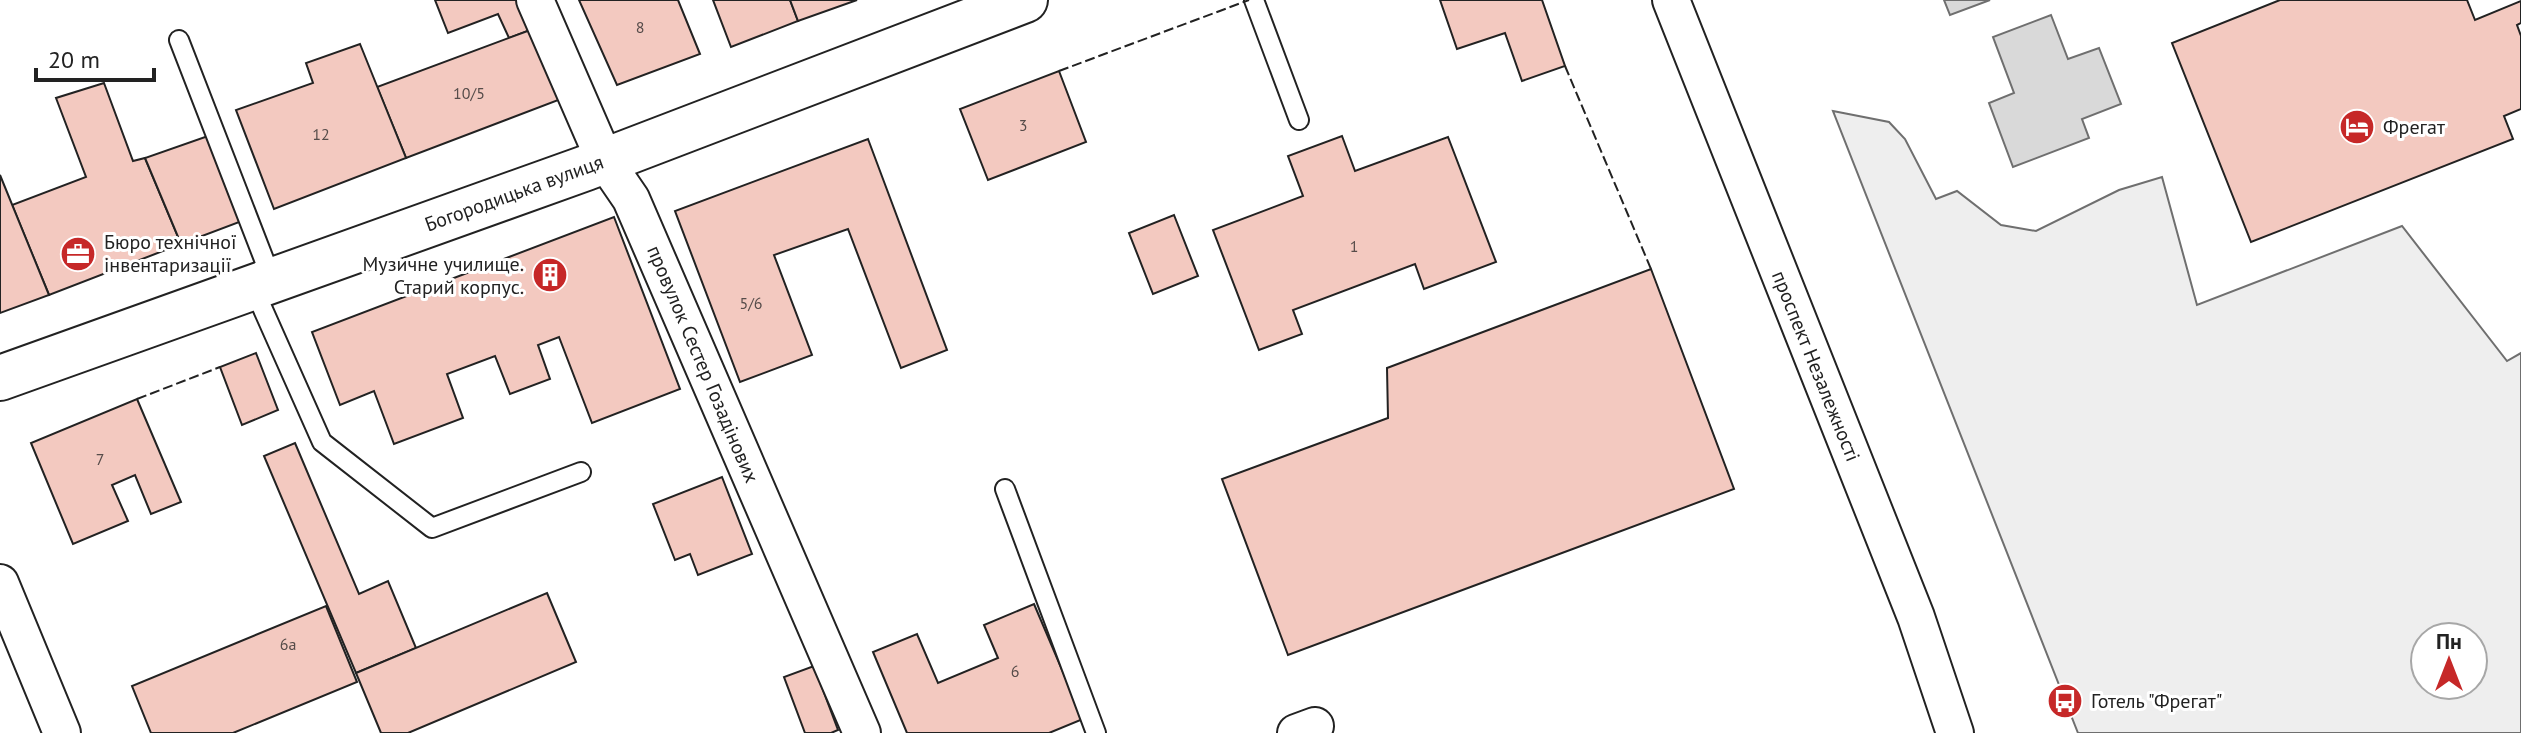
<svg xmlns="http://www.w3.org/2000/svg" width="2521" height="733" viewBox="0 0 2521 733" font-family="'PT Sans',sans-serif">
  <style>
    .green { fill: #eee; stroke: #6f6f6f; stroke-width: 2; fill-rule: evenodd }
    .water { fill: #d9d9d9; stroke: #6f6f6f; stroke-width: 2 }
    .building { fill: #f3c9c0; stroke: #222; stroke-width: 2 }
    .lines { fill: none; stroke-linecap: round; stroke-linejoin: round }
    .service-casing { stroke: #222; stroke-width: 22 }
    .minor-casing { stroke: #222; stroke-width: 40 }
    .tertiary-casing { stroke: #222; stroke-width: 48 }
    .service { stroke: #fff; stroke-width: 18 }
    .minor { stroke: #fff; stroke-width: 36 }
    .tertiary { stroke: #fff; stroke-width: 44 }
    .fence { stroke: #222; stroke-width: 2; stroke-dasharray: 10 4; stroke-linecap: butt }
    .labels { text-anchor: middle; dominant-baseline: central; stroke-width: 6; stroke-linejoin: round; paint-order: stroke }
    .number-label { font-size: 16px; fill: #564c4a }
    .poi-label { font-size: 20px; fill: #222; stroke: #fff; text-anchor: start }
    .street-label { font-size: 20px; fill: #222; stroke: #fff }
  </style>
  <rect width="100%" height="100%" fill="#fff"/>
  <path class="green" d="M1833,111l56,11 16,17 31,60 21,-8 44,34 35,6 83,-41 43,-13 35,128 205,-79 105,135 14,-8v380h-443zM2473,637v48h-48v-48z"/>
  <g class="water">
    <path d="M1944,0h46l-40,15z"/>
    <path d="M2051,15l17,44 31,-11 22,56 -39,15 7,19 -76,29 -24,-64 25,-10 -21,-56z"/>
  </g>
  <g class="building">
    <path d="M435,0h86l12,29 -24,9 -11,-24 -50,19z"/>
    <path d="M579,0h99l22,54 -83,31z"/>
    <path d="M713,0h77l8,21 -67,26z"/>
    <path d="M790,0h67l-59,21z"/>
    <path d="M1440,0h102l23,66 -43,15 -17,-48 -48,16z"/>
    <path d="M2280,0h187l8,20 46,-19v22l-4,2 4,11v73l-17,7 9,23 -262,103 -79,-199z"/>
    <path d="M533,29l28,70 -155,59 -29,-71z"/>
    <path d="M360,44l46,114 -132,51 -38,-99 77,-27 -7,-20z"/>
    <path d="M1059,71l27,71 -98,38 -28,-71z"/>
    <path d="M104,83l29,78 12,-3 36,86 -132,51 -37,-90 74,-28 -30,-79z"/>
    <path d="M208,136l34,85 -61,23 -36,-86z"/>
    <path d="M1342,136l13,35 93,-34 48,125 -72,27 -9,-25 -122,46 9,24 -43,16 -46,-120 90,-34 -15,-40z"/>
    <path d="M868,139l79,211 -46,18 -53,-139 -74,26 38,100 -72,27 -65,-171z"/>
    <path d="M0,175l49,120 -49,18z"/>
    <path d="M1174,215l24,61 -45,18 -24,-61z"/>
    <path d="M614,217l66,172 -88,34 -33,-86 -21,8 12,34 -40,15 -15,-38 -48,18 16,44 -69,26 -20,-53 -34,14 -28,-73z"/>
    <path d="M1651,269l83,220 -446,166 -66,-176 166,-61 -1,-50z"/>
    <path d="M256,353l22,57 -36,15 -22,-58z"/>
    <path d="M137,399l44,103 -30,12 -16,-39 -23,10 16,36 -55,23 -42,-101z"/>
    <path d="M295,443l64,151 29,-13 28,67 -60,25 -92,-217z"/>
    <path d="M722,477l30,77 -54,21 -8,-21 -15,6 -22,-56z"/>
    <path d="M547,593l29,69 -168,71h-27l-25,-60z"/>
    <path d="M1034,604l49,115 -34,14h-142l-34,-81 44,-18 21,49 60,-25 -14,-33z"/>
    <path d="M326,606l31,76 -124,51h-82l-19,-47z"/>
    <path d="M814,666l24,64 -7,3h-26l-21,-56z"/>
  </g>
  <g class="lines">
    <defs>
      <g id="service">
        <path d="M1254,0l45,120"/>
        <path d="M179,40l93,240"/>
        <path d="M253,287l69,155 110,86 149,-56"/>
        <path d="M1005,489l91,244"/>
      </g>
      <g id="minor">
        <path d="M535,0l70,161 26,38 231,534"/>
        <path d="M1671,0l245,617 39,116"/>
        <path d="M0,583l62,150"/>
        <path d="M1296,733l19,-7"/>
      </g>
      <path id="tertiary" d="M0,378l586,-210 439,-168"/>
    </defs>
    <use href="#service" class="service-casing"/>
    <use href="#minor" class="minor-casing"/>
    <use href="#tertiary" class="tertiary-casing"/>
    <use href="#service" class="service"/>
    <use href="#minor" class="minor"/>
    <use href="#tertiary" class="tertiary"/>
    <g class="fence">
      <path d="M1565,66l86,203"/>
      <path d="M1059,71l190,-71"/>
      <path d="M137,399l83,-32"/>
    </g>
  </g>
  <defs>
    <symbol id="hotel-disc" viewBox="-11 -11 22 22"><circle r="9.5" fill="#c62828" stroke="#fff"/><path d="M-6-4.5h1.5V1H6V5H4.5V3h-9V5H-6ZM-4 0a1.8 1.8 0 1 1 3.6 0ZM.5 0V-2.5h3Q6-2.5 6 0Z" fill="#fff"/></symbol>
    <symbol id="office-disc" viewBox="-11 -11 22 22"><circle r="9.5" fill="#c62828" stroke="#fff"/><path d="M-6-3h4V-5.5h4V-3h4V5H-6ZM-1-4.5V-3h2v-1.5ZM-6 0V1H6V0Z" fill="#fff"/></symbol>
    <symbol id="building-disc" viewBox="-11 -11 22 22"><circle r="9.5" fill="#c62828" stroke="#fff"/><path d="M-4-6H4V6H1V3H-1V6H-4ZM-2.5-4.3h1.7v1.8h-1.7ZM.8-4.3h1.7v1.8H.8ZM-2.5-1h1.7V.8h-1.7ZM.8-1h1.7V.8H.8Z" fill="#fff"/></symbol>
    <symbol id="bus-disc" viewBox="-11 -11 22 22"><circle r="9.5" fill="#c62828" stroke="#fff"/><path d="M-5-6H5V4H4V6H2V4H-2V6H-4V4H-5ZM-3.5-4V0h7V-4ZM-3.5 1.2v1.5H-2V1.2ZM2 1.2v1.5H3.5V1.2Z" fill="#fff"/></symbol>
  </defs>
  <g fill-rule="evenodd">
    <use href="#hotel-disc" x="2337" y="107" width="40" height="40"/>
    <use href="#office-disc" x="58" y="234" width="40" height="40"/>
    <use href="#building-disc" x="530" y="255" width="40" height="40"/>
    <use href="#bus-disc" x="2045" y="681" width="40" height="40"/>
  </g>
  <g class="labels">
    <g class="number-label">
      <text x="640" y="27">8</text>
      <text x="469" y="93">10/5</text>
      <text x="1023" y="125">3</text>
      <text x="321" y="134">12</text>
      <text x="1354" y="246">1</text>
      <text x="751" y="303">5/6</text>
      <text x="100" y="459">7</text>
      <text x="288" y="644">6а</text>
      <text x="1015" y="671">6</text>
    </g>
    <g class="poi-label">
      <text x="2383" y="127">Фрегат</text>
      <text x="104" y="242">Бюро технічної<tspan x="104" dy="23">інвентаризації</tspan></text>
      <text x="524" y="264" text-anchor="end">Музичне училище.<tspan x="524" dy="23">Старий корпус.</tspan></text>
      <text x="2091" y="701">Готель "Фрегат"</text>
    </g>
    <g class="street-label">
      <text transform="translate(514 193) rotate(-20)">Богородицька вулиця</text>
      <text transform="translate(703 364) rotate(67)">провулок Сестер Гозадінових</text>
      <text transform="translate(1816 366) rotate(68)">проспект Незалежності</text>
    </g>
  </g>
  <g transform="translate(2449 661)"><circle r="38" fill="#ffffff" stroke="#a7a7a7" stroke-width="2"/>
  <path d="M0-6L14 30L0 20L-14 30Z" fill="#c62828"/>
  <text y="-12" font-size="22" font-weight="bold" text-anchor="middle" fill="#222222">Пн</text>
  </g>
  <path d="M36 68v12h118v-12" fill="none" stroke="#222222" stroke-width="4"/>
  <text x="48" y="68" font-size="24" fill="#222222" stroke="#ffffff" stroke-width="6" paint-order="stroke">20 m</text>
</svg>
